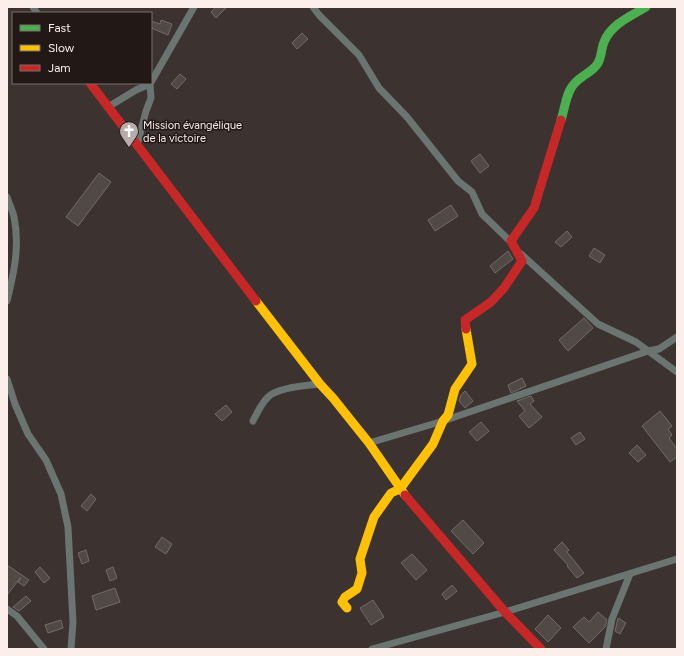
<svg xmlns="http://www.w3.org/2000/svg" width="684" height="656" viewBox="0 0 684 656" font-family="Figtree,sans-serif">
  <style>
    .building { fill: #514946; stroke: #746b69 }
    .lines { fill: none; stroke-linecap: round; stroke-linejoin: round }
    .street { stroke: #6a7470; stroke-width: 7 }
    .fast { stroke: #4caf50; stroke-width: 9 }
    .slow { stroke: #ffc107; stroke-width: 9 }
    .jam { stroke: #c62828; stroke-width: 9 }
    .labels { text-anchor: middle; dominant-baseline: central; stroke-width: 3; stroke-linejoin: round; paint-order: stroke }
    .poi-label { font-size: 11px; fill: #fbeeeb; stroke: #221917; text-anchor: start }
  </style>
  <rect width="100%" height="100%" fill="#3c3230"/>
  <g class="building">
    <path d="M216,7h11l-11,11 -5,-6z"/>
    <path d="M161,20l11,4 -4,11 -17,-7v-7l9,3z"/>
    <path d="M302,33l6,6 -11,10 -5,-6z"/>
    <path d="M180,74l6,5 -9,10 -6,-5z"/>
    <path d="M480,154l9,12 -9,7 -9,-12z"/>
    <path d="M99,173l12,9 -33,44 -12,-9z"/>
    <path d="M451,205l7,11 -23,15 -7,-11z"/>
    <path d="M567,231l5,6 -11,10 -6,-5z"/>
    <path d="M594,248l11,7 -5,8 -11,-7z"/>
    <path d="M508,251l5,8 -18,14 -5,-7z"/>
    <path d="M584,318l9,10 -25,23 -9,-11z"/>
    <path d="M522,378l4,8 -15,7 -3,-8z"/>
    <path d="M465,391l8,10 -8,7 -6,-7 2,-6z"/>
    <path d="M531,396l3,5 -4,3 12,13 -13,11 -10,-12 6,-5 -8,-10z"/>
    <path d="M226,405l6,7 -10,9 -7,-7z"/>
    <path d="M660,411l12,15 -4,3 4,6 -3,3 8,11v8l-7,5 -28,-36z"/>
    <path d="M481,422l8,9 -12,10 -8,-9z"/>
    <path d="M580,432l5,7 -9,6 -5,-7z"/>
    <path d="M637,445l9,10 -8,7 -9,-9z"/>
    <path d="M91,494l5,5 -9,12 -6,-5z"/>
    <path d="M463,520l21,23 -11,11 -22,-23z"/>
    <path d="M162,537l10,7 -6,10 -11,-7z"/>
    <path d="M562,542l7,8 -2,2 17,21 -7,5 -10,-12 1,-1 -14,-15z"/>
    <path d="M86,550l3,11 -7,3 -4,-11z"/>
    <path d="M412,554l15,16 -11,10 -15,-17z"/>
    <path d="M7,565l22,15 -5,6 -6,-4 3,-5 -14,18z"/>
    <path d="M40,567l10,11 -6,5 -9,-11z"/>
    <path d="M113,567l4,11 -7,3 -4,-11z"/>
    <path d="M452,585l5,6 -11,9 -4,-6z"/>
    <path d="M115,588l5,14 -24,8 -4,-14z"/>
    <path d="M26,596l5,5 -12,10 -6,-4z"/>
    <path d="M373,600l11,17 -13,8 -11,-17z"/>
    <path d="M598,612l9,8 -2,7 -16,16 -16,-16 11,-10 5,5z"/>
    <path d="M548,615l13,13 -13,14 -13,-13z"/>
    <path d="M618,618l8,5 -6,11 -5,-3z"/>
    <path d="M61,620l2,8 -15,5 -3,-8z"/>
  </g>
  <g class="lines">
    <g class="street">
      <path d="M33,7l4,6"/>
      <path d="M313,7l6,8 40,40 20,33 28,29 51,64 14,11 10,22 31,30"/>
      <path d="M108,107l28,-17 14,-6"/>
      <path d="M137,146l9,-35 5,-13 -1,-14 44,-77"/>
      <path d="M7,197c2,7 6,14 7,20 6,29 0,56 -7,84"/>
      <path d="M521,254l77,70 38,18 41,30"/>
      <path d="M7,379l8,25 13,30 18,26 15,34 7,33 5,95 -2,27"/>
      <path d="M253,421c4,-8 8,-17 15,-24 9,-9 39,-12 52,-13"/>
      <path d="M369,443l74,-22 205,-70 11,-2 18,-12"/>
      <path d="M7,609l10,7 27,33"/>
      <path d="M372,649l133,-37 172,-53"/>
      <path d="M606,649l6,-30 18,-45"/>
    </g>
    <path class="fast" d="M561,120c4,-11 5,-29 14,-37 7,-8 18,-11 23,-20 4,-7 3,-14 6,-21 7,-18 27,-26 42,-35"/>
    <g class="slow">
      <path d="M256,301l64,83 13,14 36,45 36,52"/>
      <path d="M347,608l-5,-6 3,-5 12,-8 5,-16 -2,-14 14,-42 17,-24 9,-4 33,-45 10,-23 5,-6 7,-26 17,-25 -6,-35"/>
    </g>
    <g class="jam">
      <path d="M90,83l166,218"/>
      <path d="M466,329l-1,-9 26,-18 13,-14 18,-27 -11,-20 23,-33 27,-88"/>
      <path d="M405,495l100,117 36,37"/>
    </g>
  </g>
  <defs>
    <symbol id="church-pin" viewBox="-11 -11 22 30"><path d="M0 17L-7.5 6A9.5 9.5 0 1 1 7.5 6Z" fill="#b8acaa" stroke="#221917"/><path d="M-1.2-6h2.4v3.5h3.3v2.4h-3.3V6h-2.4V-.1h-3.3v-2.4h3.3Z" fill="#fff"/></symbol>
  </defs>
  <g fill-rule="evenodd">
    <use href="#church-pin" x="118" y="120" width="22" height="30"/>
  </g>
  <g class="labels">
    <g class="poi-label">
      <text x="143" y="125">Mission évangélique<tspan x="143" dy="13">de la victoire</tspan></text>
    </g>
  </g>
  <rect width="684" height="656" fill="none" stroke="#fbeeeb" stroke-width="16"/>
  <rect x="12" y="12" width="140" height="72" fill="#221917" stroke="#796e6c"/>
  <rect x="20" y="25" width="20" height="6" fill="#4caf50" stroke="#796e6c"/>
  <text x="48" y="32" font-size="12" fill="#fbeeeb">Fast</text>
  <rect x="20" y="45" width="20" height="6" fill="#ffc107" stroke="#796e6c"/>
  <text x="48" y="52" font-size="12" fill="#fbeeeb">Slow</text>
  <rect x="20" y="65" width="20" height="6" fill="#c62828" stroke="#796e6c"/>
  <text x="48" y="72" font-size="12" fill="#fbeeeb">Jam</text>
</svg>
